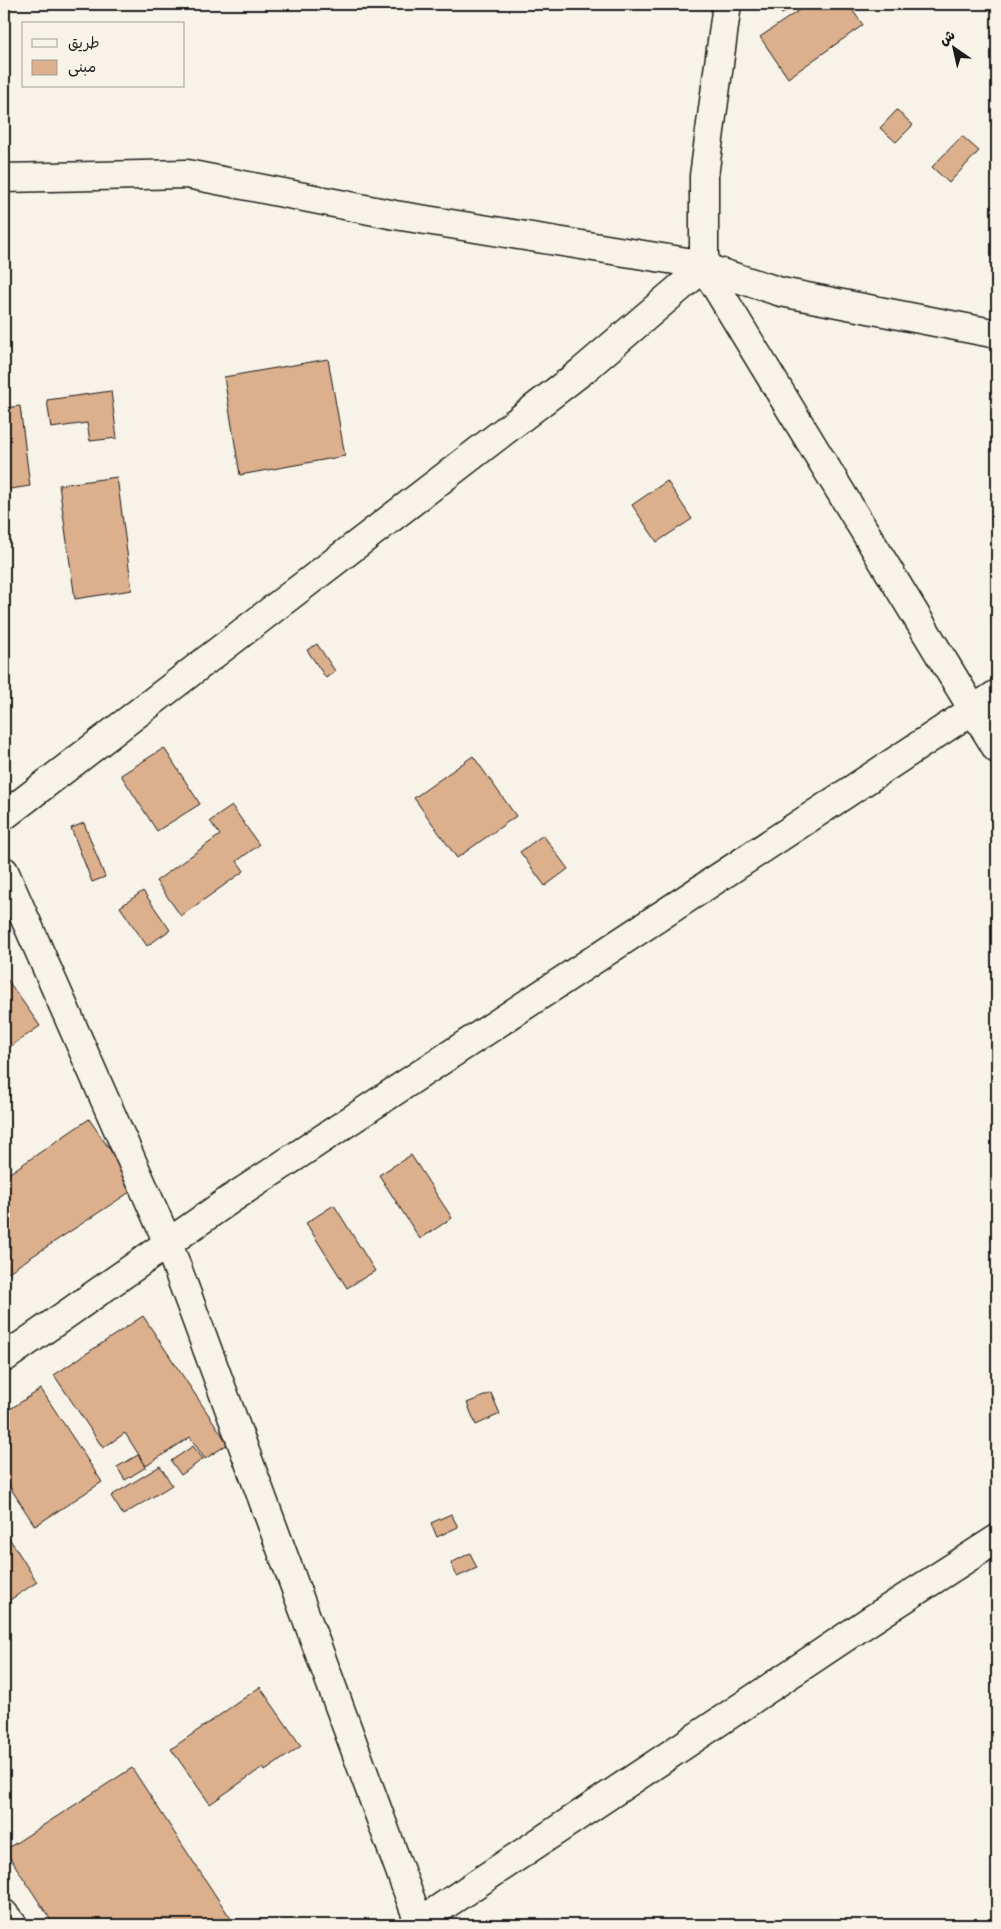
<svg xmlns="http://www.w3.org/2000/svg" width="1001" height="1929" viewBox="0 0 1001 1929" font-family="'Gochi Hand','Playpen Sans Arabic',sans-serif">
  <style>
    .building { fill: #dcaf8d; stroke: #1c1c1c }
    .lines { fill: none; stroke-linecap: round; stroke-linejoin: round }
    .minor-casing { stroke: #1c1c1c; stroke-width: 31 }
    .minor { stroke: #f7f3e8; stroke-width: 28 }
  </style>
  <rect width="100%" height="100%" fill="#f7f3e8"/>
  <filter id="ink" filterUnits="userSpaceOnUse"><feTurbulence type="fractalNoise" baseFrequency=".02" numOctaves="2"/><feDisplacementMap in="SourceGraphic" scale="10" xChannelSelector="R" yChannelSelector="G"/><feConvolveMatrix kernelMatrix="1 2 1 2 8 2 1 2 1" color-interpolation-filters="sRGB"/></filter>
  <g filter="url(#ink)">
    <g class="building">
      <path d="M776,4h21l-15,10z"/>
      <path d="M808,4h40l15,21 -75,53 -28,-41z"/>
      <path d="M897,110l16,15 -17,17 -16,-14z"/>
      <path d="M962,136l17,15 -30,32 -17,-16z"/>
      <path d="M328,359l17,97 -105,19 -16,-98z"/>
      <path d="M111,391l6,47 -27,3 -3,-18 -36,5 -4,-28z"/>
      <path d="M20,406l10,80 -26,4v-82z"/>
      <path d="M117,477l15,113 -57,9 -16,-114z"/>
      <path d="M667,481l25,38 -35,23 -25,-37z"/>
      <path d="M317,644l18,27 -9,7 -19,-28z"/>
      <path d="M164,748l36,56 -43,27 -36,-56z"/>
      <path d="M473,756l43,60 -59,42 -43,-60z"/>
      <path d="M232,806l27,39 -22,16 7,10 -63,45 -25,-35 64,-46 -10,-14z"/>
      <path d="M84,823l21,54 -13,5 -21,-54z"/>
      <path d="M543,835l25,34 -23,17 -25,-34z"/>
      <path d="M143,891l27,39 -23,16 -27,-39z"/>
      <path d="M4,975l36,51 -36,25z"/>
      <path d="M89,1119l47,69 -132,87v-98z"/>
      <path d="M411,1155l41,63 -32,21 -41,-64z"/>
      <path d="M334,1205l41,66 -28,17 -41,-65z"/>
      <path d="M143,1316l85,128 -23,15 -15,-22 -44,29 -21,-33 -22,15 -49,-73z"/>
      <path d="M41,1389l61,93 -67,44 -31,-48v-65z"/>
      <path d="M491,1393l9,21 -24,11 -9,-22z"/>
      <path d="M193,1446l10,13 -22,16 -10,-14z"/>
      <path d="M138,1455l8,12 -21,13 -8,-13z"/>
      <path d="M160,1466l12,19 -49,30 -12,-19z"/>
      <path d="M451,1514l7,13 -21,10 -6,-14z"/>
      <path d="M4,1530l33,52 -33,22z"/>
      <path d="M470,1553l7,15 -20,9 -6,-14z"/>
      <path d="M260,1687l41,59 -36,25 -2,-4 -53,37 -39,-55z"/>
      <path d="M132,1768l53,81 50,76h-181l-49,-75z"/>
    </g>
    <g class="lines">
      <defs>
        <g id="minor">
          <path d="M727,4l-23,172v91l293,482"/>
          <path d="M4,178l183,-4 208,41 292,47 94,30 216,42"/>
          <path d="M4,816l577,-444 123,-105"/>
          <path d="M4,871l164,372 252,682"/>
          <path d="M4,1358l227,-159 766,-505"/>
          <path d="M4,1914l9,11"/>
          <path d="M415,1925l456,-305 126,-81"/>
        </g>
      </defs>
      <use href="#minor" class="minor-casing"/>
      <use href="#minor" class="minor"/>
    </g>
  </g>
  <rect width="1001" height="1929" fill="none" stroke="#f7f3e8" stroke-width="20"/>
  <rect x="10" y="10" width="981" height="1909" fill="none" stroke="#1c1c1c" stroke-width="2" filter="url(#ink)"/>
  <rect x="22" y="22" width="162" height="65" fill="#f7f3e8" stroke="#9f9d96"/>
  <rect x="32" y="39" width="25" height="8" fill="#f7f3e8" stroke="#9f9d96"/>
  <text x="68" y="48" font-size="15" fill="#1c1c1c">طريق</text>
  <rect x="32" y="60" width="25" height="15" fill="#dcaf8d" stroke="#9f9d96"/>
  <text x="68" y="72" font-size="15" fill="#1c1c1c">مبنى</text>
  <g transform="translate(954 48) rotate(326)" stroke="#f7f3e8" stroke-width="4" paint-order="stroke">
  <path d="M0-4L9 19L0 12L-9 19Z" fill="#1c1c1c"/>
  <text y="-8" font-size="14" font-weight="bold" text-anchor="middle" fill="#1c1c1c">ش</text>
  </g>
</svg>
